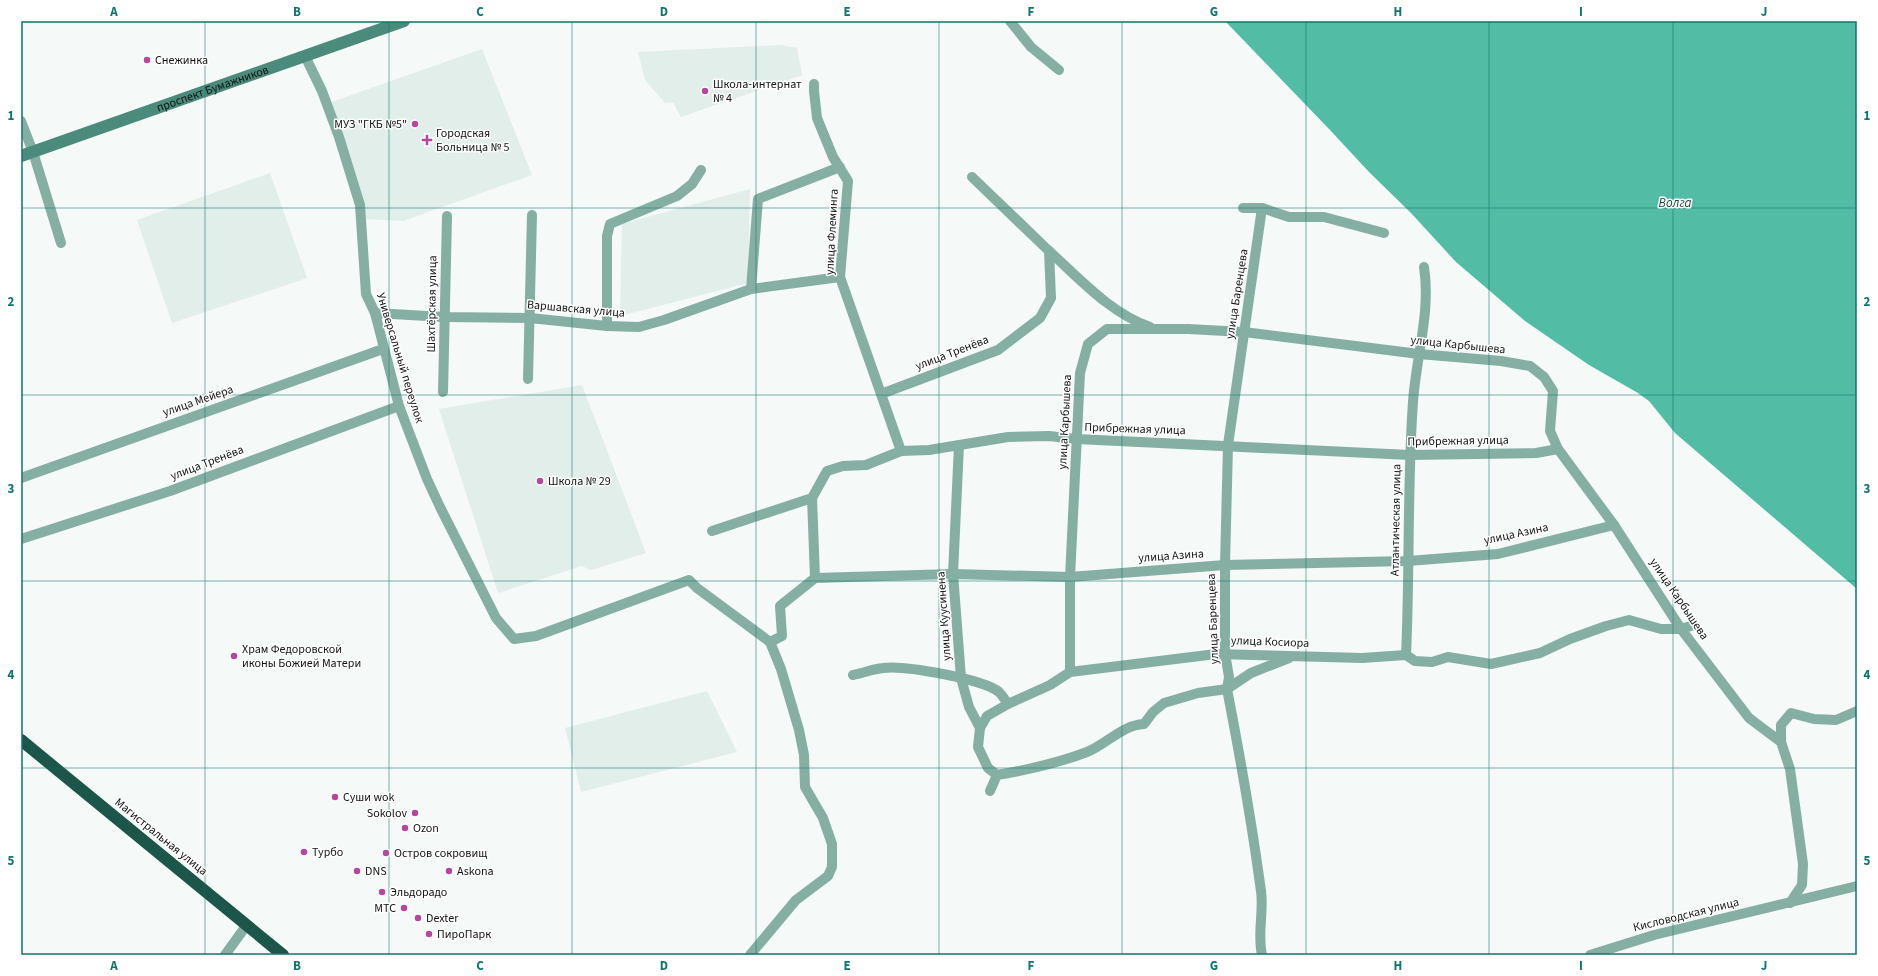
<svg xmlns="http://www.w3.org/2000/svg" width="1878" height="976" viewBox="0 0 1878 976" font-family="'Source Sans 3',sans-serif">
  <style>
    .built { fill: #e1eeea }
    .water { fill: #52bca5 }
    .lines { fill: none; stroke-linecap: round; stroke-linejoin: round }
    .street { stroke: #86afa4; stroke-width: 10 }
    .secondary { stroke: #4b8b7c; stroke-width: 12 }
    .highway { stroke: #1c5549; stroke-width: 12 }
    .grid { fill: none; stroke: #0f766e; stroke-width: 1; stroke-opacity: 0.55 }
    .poi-dot { fill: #b845a0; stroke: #fff; stroke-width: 1.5 }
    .labels { text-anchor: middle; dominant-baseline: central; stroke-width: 3; stroke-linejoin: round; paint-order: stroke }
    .poi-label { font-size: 12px; fill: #111312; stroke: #fff; text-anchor: start }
    .street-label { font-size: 12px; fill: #111312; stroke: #fff }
    .water-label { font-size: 13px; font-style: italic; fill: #1b493f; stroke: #fff }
    .neatline { fill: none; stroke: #0f766e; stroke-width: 1.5 }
    .grid-label { font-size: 13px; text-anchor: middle; font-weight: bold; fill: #0f766e }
  </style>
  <rect width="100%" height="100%" fill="#f5f9f8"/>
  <g class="built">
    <path d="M781,45l16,3 5,27 -121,42 -8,-15 -8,1 -20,-23 -7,-28z"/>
    <path d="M482,49l50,126 -129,46 -37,-2 -43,-114z"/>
    <path d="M270,173l37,105 -135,45 -35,-103z"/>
    <path d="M750,189l-2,94 -128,33 2,-92z"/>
    <path d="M582,385l64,168 -55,17 -9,-4 -84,27 -59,-184z"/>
    <path d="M707,691l30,61 -156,40 -16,-64z"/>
  </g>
  <path class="water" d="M1225,21h632v568l-182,-156 -26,-32 -11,-8 -49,-28 -64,-44 -69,-59 -45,-49 -42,-41 -39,-42z"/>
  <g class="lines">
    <g class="street">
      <path d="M1010,21l21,26 28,23"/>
      <path d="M305,56l17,35 17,46 21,68 6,89 9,19 24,93 28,73 13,28 56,111 18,21 22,-3 153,-56 8,8 73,54 11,27 18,61 5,25 1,32 18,31 9,26v23l-4,9 -32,24 -46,55"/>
      <path d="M814,84v7l3,27 16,39 15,24 -8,96 61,174"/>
      <path d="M21,121l12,31 28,91"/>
      <path d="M1243,208h19l27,9h35l60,16"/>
      <path d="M1049,251c31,28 61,62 101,76"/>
      <path d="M751,289l7,-90 82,-32"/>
      <path d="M375,313l69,4 86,1 77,8 32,1 25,-7 87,-31 89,-12"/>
      <path d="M607,326v-90l3,-12 67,-28 15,-12 9,-14"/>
      <path d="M528,379l4,-164"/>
      <path d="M443,392l4,-176"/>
      <path d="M881,394l117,-44 42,-32 11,-20 -2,-47 -77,-74"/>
      <path d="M959,445l-6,129 8,104 8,29 11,21 -2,19 10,21 9,7"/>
      <path d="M21,478l362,-129"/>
      <path d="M812,498l3,80"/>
      <path d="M712,531l100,-33 15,-27 16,-5 23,-1 35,-14 28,-1 79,-13 41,-1 28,3 333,16 126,-2 22,-4"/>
      <path d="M21,539l149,-48 229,-85"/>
      <path d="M770,642l12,-6 -2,-30 35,-28 138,-4 117,3 155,-12 183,-4 90,-7 116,-29"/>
      <path d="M1406,655c4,-84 1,-169 7,-253 3,-45 18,-90 11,-135"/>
      <path d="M1070,672v-95l10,-204 8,-29 19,-15h81l56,3 175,22 82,7 29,5 14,11 9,14 -3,40 8,18 56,76 67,104 68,89 32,24 9,27 13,95 -1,21 -12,18"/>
      <path d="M853,675c10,-2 20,-6 30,-7 21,-3 100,11 116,24 3,3 6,8 9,12l42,-19 20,-13 146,-18 146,4 44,-3 9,6 17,1 16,-5 43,7 49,-11 30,-14 36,-13 23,-6 32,9h20l13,-4"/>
      <path d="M980,728l7,-12 21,-12"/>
      <path d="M1781,742v-17l10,-12 23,6 22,1 21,-9"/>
      <path d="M990,791l7,-16c30,-5 61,-12 90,-23 20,-8 35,-27 57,-28l9,-12 11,-9 34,-10 29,-4 24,-16 38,-15"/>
      <path d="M225,955l21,-29"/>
      <path d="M1262,955c-5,-22 2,-42 -1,-64 -9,-67 -21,-135 -34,-202l2,-12 -4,-24v-88l3,-120 34,-237"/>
      <path d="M1590,955l64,-20 203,-49"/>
    </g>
    <path class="secondary" id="s1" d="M21,156l383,-135"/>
    <path class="highway" d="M21,740l262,215"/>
  </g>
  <path class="grid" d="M205,21v934M389,21v934M572,21v934M756,21v934M939,21v934M1122,21v934M1306,21v934M1489,21v934M1673,21v934M21,208h1836M21,395h1836M21,581h1836M21,768h1836"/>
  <g class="poi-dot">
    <circle cx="147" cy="60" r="4"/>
    <circle cx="705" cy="91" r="4"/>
    <circle cx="415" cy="124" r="4"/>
    <path d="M425 134h4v4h4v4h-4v4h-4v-4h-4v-4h4z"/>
    <circle cx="540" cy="481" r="4"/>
    <circle cx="234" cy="656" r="4"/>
    <circle cx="335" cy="797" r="4"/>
    <circle cx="415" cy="813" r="4"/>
    <circle cx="405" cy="828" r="4"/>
    <circle cx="304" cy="852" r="4"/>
    <circle cx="386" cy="853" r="4"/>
    <circle cx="357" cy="871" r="4"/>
    <circle cx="449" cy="871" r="4"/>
    <circle cx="382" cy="892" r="4"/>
    <circle cx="404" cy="908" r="4"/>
    <circle cx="418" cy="918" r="4"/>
    <circle cx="429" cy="934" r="4"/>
  </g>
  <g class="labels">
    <g class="poi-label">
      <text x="155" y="60">Снежинка</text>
      <text x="713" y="84">Школа-интернат<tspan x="713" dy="14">№ 4</tspan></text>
      <text x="407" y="124" text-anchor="end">МУЗ "ГКБ №5"</text>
      <text x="436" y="133">Городская<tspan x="436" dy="14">Больница № 5</tspan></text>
      <text x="548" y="481">Школа № 29</text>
      <text x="242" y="649">Храм Федоровской<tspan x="242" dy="14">иконы Божией Матери</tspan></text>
      <text x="343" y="797">Суши wok</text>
      <text x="407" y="813" text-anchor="end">Sokolov</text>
      <text x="413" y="828">Ozon</text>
      <text x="312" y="852">Турбо</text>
      <text x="394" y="853">Остров сокровищ</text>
      <text x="365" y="871">DNS</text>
      <text x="457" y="871">Askona</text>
      <text x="390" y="892">Эльдорадо</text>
      <text x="396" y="908" text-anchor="end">МТС</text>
      <text x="426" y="918">Dexter</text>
      <text x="437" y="934">ПироПарк</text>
    </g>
    <g class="street-label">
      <text stroke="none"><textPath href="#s1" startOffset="203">проспект Бумажников</textPath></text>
      <text transform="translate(832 232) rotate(-87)">улица Флеминга</text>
      <text transform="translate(1237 294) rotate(-81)">улица Баренцева</text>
      <text transform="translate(432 304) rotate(-89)">Шахтёрская улица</text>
      <text transform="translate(576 309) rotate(5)">Варшавская улица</text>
      <text transform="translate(1458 345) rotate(6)">улица Карбышева</text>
      <text transform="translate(952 353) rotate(-21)">улица Тренёва</text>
      <text transform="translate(400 358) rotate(73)">Универсальный переулок</text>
      <text transform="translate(198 401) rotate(-19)">улица Мейера</text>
      <text transform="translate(1065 422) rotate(-87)">улица Карбышева</text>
      <text transform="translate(1135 429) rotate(2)">Прибрежная улица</text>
      <text transform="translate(1458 441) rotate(-1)">Прибрежная улица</text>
      <text transform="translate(207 463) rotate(-21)">улица Тренёва</text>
      <text transform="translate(1396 520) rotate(-89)">Атлантическая улица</text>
      <text transform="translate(1516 534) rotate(-12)">улица Азина</text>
      <text transform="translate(1171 556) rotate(-4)">улица Азина</text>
      <text transform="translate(1679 599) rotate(56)">улица Карбышева</text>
      <text transform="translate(944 616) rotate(-94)">улица Куусинена</text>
      <text transform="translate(1213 619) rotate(-92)">улица Баренцева</text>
      <text transform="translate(1270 642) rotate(2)">улица Косиора</text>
      <text transform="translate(161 837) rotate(39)">Магистральная улица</text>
      <text transform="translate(1686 915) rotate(-14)">Кисловодская улица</text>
    </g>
    <g class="water-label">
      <text x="1675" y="203">Волга</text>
    </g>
  </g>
  <rect width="1878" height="976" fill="none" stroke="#ffffff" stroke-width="44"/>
  <rect x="22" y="22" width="1834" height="932" class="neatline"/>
  <g class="grid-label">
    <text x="114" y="16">A</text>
    <text x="297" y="16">B</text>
    <text x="480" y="16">C</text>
    <text x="664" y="16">D</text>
    <text x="847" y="16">E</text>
    <text x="1031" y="16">F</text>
    <text x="1214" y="16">G</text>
    <text x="1398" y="16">H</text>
    <text x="1581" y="16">I</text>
    <text x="1764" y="16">J</text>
    <text x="11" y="120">1</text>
    <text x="1867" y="120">1</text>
    <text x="11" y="306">2</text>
    <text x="1867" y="306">2</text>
    <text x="11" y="493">3</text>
    <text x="1867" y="493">3</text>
    <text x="11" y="679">4</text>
    <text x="1867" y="679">4</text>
    <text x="11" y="865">5</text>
    <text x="1867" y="865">5</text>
    <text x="114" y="970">A</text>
    <text x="297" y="970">B</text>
    <text x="480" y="970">C</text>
    <text x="664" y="970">D</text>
    <text x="847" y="970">E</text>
    <text x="1031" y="970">F</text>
    <text x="1214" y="970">G</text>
    <text x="1398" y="970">H</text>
    <text x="1581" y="970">I</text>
    <text x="1764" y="970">J</text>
  </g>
</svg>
